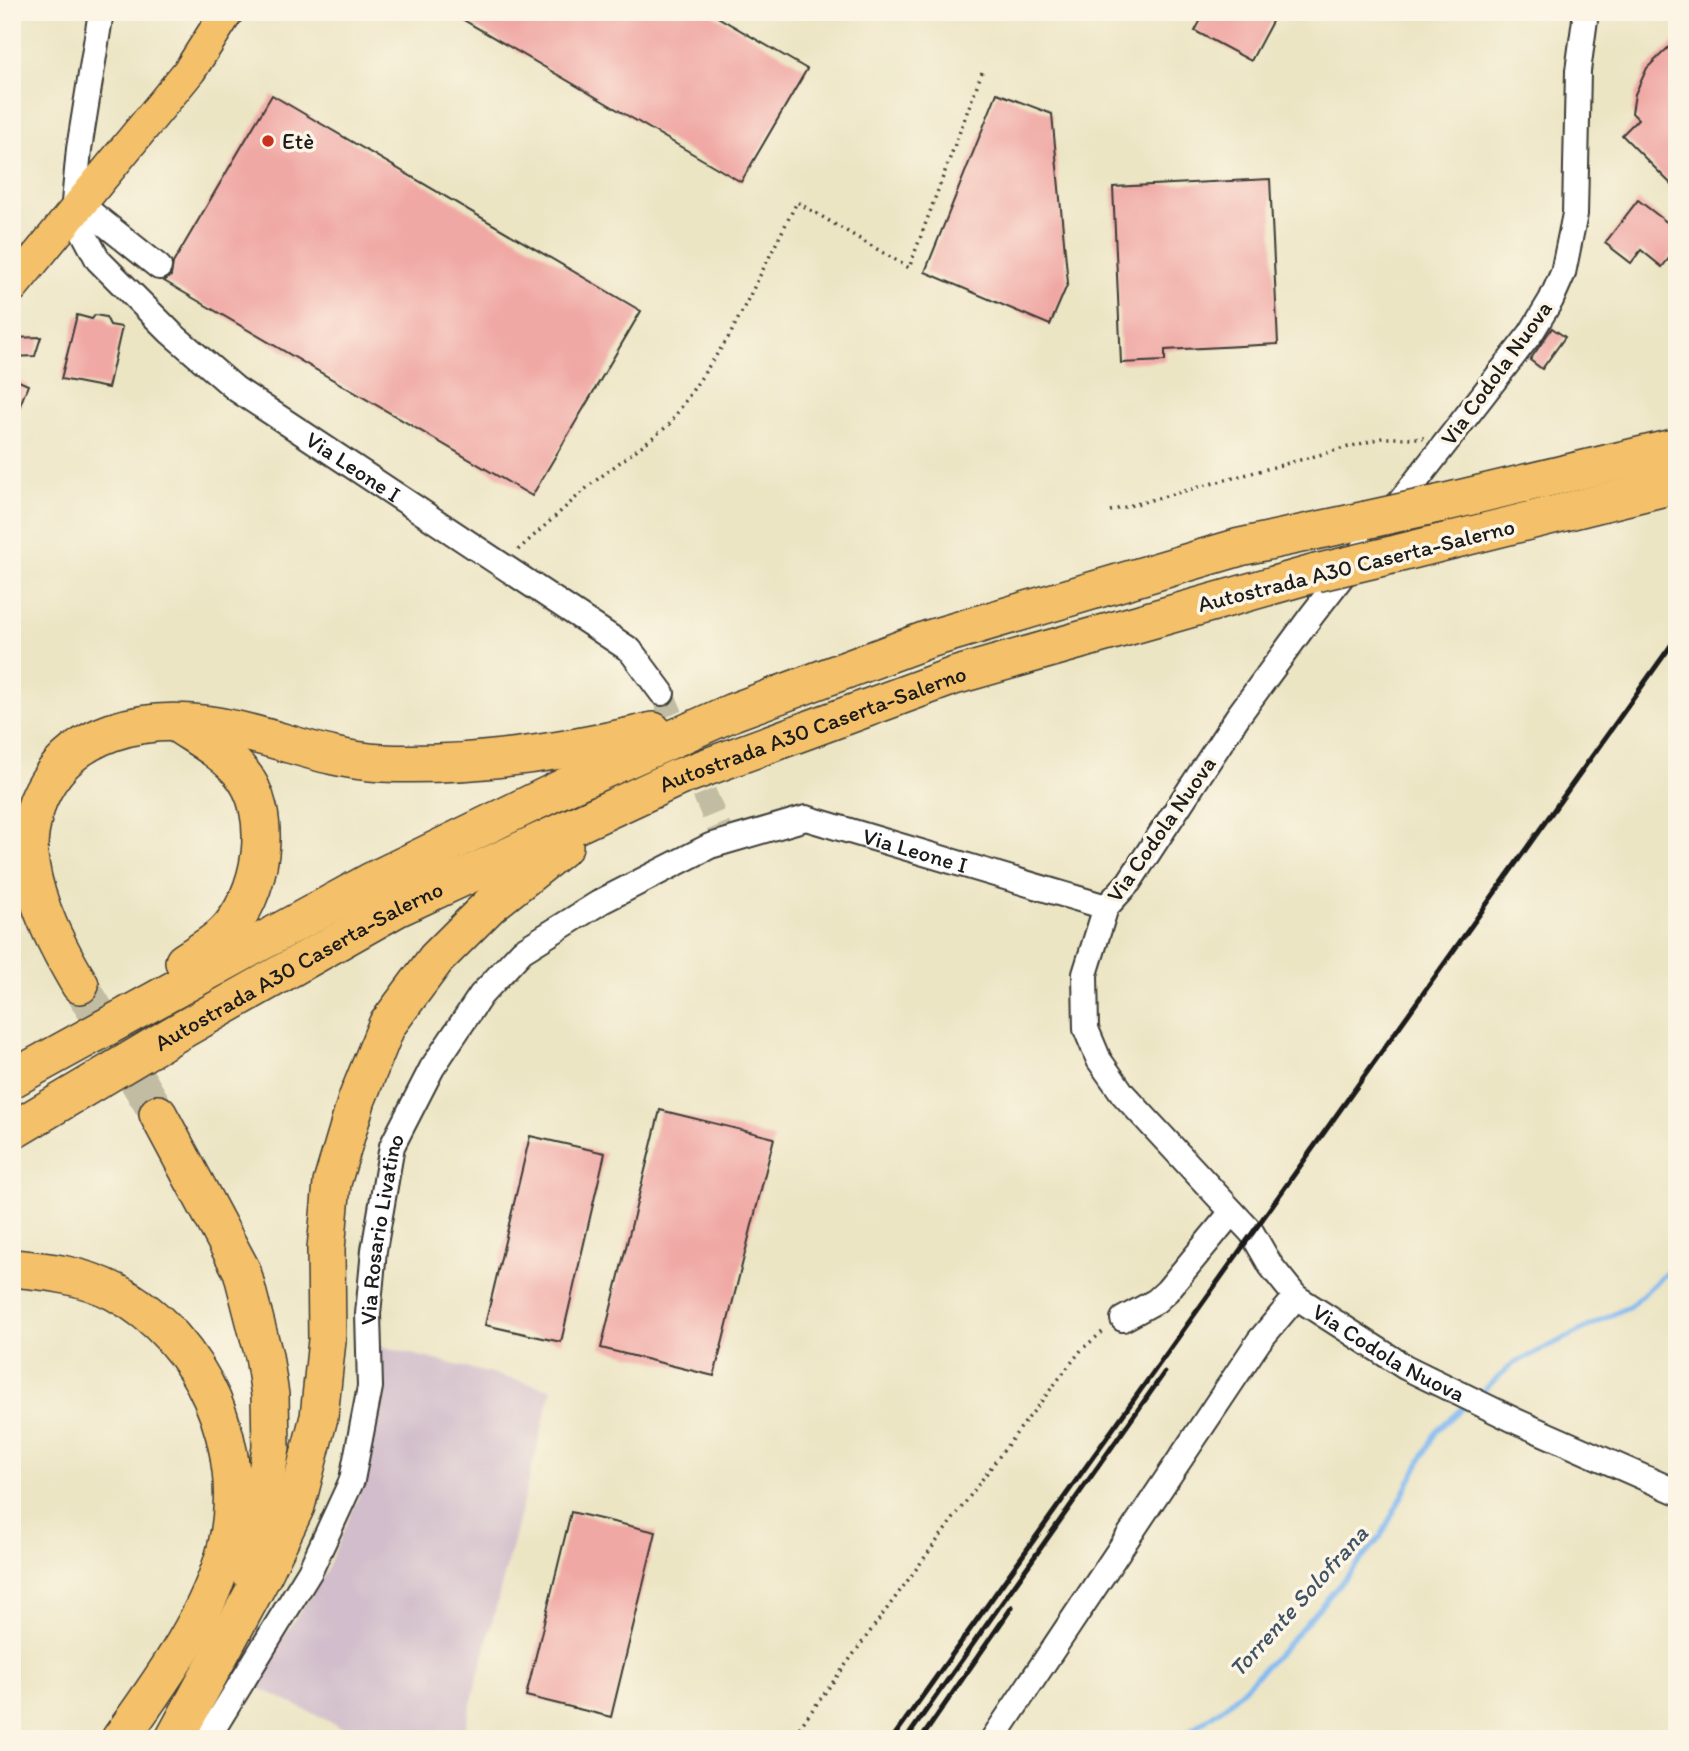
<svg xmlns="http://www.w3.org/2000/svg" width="1689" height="1751" viewBox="0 0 1689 1751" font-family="Itim,sans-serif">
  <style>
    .industrial { fill: #d1bdcb }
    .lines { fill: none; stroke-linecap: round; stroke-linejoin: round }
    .stream { stroke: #80b9f1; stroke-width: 5 }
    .building { fill: #f0a8a4 }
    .minor-tunnel { stroke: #c2bda2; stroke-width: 24; stroke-dasharray: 24 12; stroke-linecap: butt }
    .highway-tunnel { stroke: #c2bda2; stroke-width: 37; stroke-dasharray: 37 18; stroke-linecap: butt }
    .minor-casing { stroke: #3b3a35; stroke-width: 28 }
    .major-casing { stroke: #3b3a35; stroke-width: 35 }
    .highway-casing { stroke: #3b3a35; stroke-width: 40 }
    .path { stroke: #3b3a35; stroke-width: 3.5; stroke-dasharray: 2 5; stroke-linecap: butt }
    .minor { stroke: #fff; stroke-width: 24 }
    .major { stroke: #f4c16b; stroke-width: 32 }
    .highway { stroke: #f4c16b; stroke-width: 37 }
    .rail { stroke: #1c1c1c; stroke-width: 5 }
    .highway-bridge-casing { stroke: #3b3a35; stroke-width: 40; stroke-linecap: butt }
    .highway-bridge { stroke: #f4c16b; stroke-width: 37 }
    .poi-dot { fill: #c8321e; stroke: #fcf5e5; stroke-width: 2.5 }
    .labels { text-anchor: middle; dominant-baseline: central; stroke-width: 7; stroke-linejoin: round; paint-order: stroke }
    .poi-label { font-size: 23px; fill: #1c1c1c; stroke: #fcf5e5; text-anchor: start }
    .street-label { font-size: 23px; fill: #1c1c1c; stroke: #fcf5e5 }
    .water-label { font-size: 24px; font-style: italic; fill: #3f5367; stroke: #fcf5e5 }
  </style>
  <rect width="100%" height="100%" fill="#fcf5e5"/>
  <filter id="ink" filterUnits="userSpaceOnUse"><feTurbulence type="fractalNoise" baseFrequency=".0143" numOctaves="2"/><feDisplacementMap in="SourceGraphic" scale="14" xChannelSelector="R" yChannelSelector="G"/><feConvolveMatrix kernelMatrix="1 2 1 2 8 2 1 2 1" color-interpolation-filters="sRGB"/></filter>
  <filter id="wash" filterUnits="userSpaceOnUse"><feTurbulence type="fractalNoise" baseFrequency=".00686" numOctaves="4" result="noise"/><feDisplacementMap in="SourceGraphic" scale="28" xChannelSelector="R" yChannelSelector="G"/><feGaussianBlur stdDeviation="1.57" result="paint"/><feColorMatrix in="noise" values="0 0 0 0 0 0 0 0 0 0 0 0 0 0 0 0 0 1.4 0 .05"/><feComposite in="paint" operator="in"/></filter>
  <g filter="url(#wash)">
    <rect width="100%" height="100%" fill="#ece5c4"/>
    <path class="industrial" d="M379,1346l173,43 -90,350h-96l-115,-55 74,-110 33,-77z"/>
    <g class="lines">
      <g class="stream">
        <path d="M1477,1396l36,-32 117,-58 47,-43"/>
        <path d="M1179,1739l50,-36 55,-55 96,-110 57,-108 30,-26"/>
      </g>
    </g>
    <g id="blocks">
      <g class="building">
        <path d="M450,12h259l98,57 -66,113z"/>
        <path d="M1205,12h72l-26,49 -56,-30z"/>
        <path d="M1677,39v151l-55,-55 16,-16 -6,-6 3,-19 12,-26z"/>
        <path d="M997,93l55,21 16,169 -18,42 -125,-53z"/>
        <path d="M272,95l369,216 -109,185 -368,-215 7,-5 2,-13z"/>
        <path d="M1270,179l8,165 -113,6v11l-44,2 -8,-176z"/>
        <path d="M1638,200l39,30v18l-15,19 -21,-17 -10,13 -26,-20z"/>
        <path d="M77,315l15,4 3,-4 11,2 4,8 12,2 -14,61 -47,-9z"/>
        <path d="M1552,328l13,9 -23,32 -12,-9z"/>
        <path d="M41,337l-6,19 -23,1v-19z"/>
        <path d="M12,378l16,7 -15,38h-1z"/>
        <path d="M660,1110l114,28 -60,238 -113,-28z"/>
        <path d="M530,1136l75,17 -44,189 -76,-17z"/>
        <path d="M571,1512l85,20 -45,185 -85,-21z"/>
      </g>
    </g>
  </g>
  <g filter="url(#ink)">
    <use href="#blocks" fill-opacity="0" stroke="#3b3a35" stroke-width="2"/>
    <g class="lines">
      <path class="minor-tunnel" d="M662,693l63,149"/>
      <path class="highway-tunnel" d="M80,985l78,129"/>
      <defs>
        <g id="minor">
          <path id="s1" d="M101,12l-22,137 -6,64 25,47 73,73 65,56 394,261 32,43"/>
          <path id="s2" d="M1586,12l-8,59 -3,143 -12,59 -12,27 -20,33 -219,282 -74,101 -109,166 -23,25 -21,67 1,55 13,31 24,34 129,139 19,33 25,31 109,70 113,55 159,70"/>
          <path d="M80,204l79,63"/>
          <path d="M1123,1319l33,-18 11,-10 65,-79"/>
          <path id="s3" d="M207,1739l103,-168 42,-91 18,-93 -2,-73 6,-64 18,-104 40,-78 49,-73 41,-44 80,-50 108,-55 96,-28 300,89"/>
          <path d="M993,1739l266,-398 37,-44"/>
        </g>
        <path id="major" d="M12,287l178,-217 37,-58"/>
        <g id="highway">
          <path d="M1438,504l239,-57"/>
          <path d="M1396,554l281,-70"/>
          <path d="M179,725c21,14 44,27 60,45 38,42 23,127 -15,164 -12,11 -27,19 -40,28"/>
          <path d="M80,985c-23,-39 -43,-77 -50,-122 -3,-19 1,-43 8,-62 30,-72 108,-87 179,-75 55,9 108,34 165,37 91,4 183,-11 271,-32"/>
          <path d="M12,1079l358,-197 197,-96 166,-74 196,-73 311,-92 126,-27"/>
          <path d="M158,1114l84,157 22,85 6,39 1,53 -21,124"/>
          <path id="s4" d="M12,1131l161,-96 224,-127 280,-130 277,-102 362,-103"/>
          <path d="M12,1268c36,3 70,7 103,24 88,46 134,157 112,253 -16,68 -67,138 -107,194"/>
          <path d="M174,1739l90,-166 32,-67 23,-89 8,-77 -1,-91 6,-66 25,-84 30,-74 49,-66 54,-54 74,-59"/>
        </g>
      </defs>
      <use href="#minor" class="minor-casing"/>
      <use href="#major" class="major-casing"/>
      <use href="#highway" class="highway-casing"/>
      <g class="path">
        <path d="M1110,511l272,-73h42"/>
        <path d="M518,550l72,-65 79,-60 61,-90 67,-133 112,66 73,-196"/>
        <path d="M791,1739l218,-296 73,-94 24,-20"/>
      </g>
      <use href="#minor" class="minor"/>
      <use href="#major" class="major"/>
      <use href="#highway" class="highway"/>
      <g class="rail">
        <path d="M892,1739l785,-1102"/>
        <path d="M906,1739l258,-366"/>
        <path d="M921,1739l91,-132"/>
      </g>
      <defs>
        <g id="highway-bridge">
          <path d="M1366,520l72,-16"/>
          <path d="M1316,573l80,-19"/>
        </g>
      </defs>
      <use href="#highway-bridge" class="highway-bridge-casing"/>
      <use href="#highway-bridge" class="highway-bridge"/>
    </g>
  </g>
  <circle class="poi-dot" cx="268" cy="141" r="7"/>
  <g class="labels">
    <g class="poi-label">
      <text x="282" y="141">Etè</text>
    </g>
    <g class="street-label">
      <text transform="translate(1496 373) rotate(-54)">Via Codola Nuova</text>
      <text stroke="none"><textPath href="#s1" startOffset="586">Via Leone I</textPath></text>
      <text transform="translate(1356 565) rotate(-14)">Autostrada A30 Caserta-Salerno</text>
      <text stroke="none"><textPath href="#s4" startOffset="898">Autostrada A30 Caserta-Salerno</textPath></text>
      <text transform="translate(1161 829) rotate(-55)">Via Codola Nuova</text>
      <text stroke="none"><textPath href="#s3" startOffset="1300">Via Leone I</textPath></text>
      <text stroke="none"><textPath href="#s4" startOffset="331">Autostrada A30 Caserta-Salerno</textPath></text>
      <text stroke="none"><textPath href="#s3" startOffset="551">Via Rosario Livatino</textPath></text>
      <text stroke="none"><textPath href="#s2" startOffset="1622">Via Codola Nuova</textPath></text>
    </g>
    <g class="water-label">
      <text transform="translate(1298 1601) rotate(-48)">Torrente Solofrana</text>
    </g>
  </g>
  <rect width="1689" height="1751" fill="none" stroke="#fcf5e5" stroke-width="42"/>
</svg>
